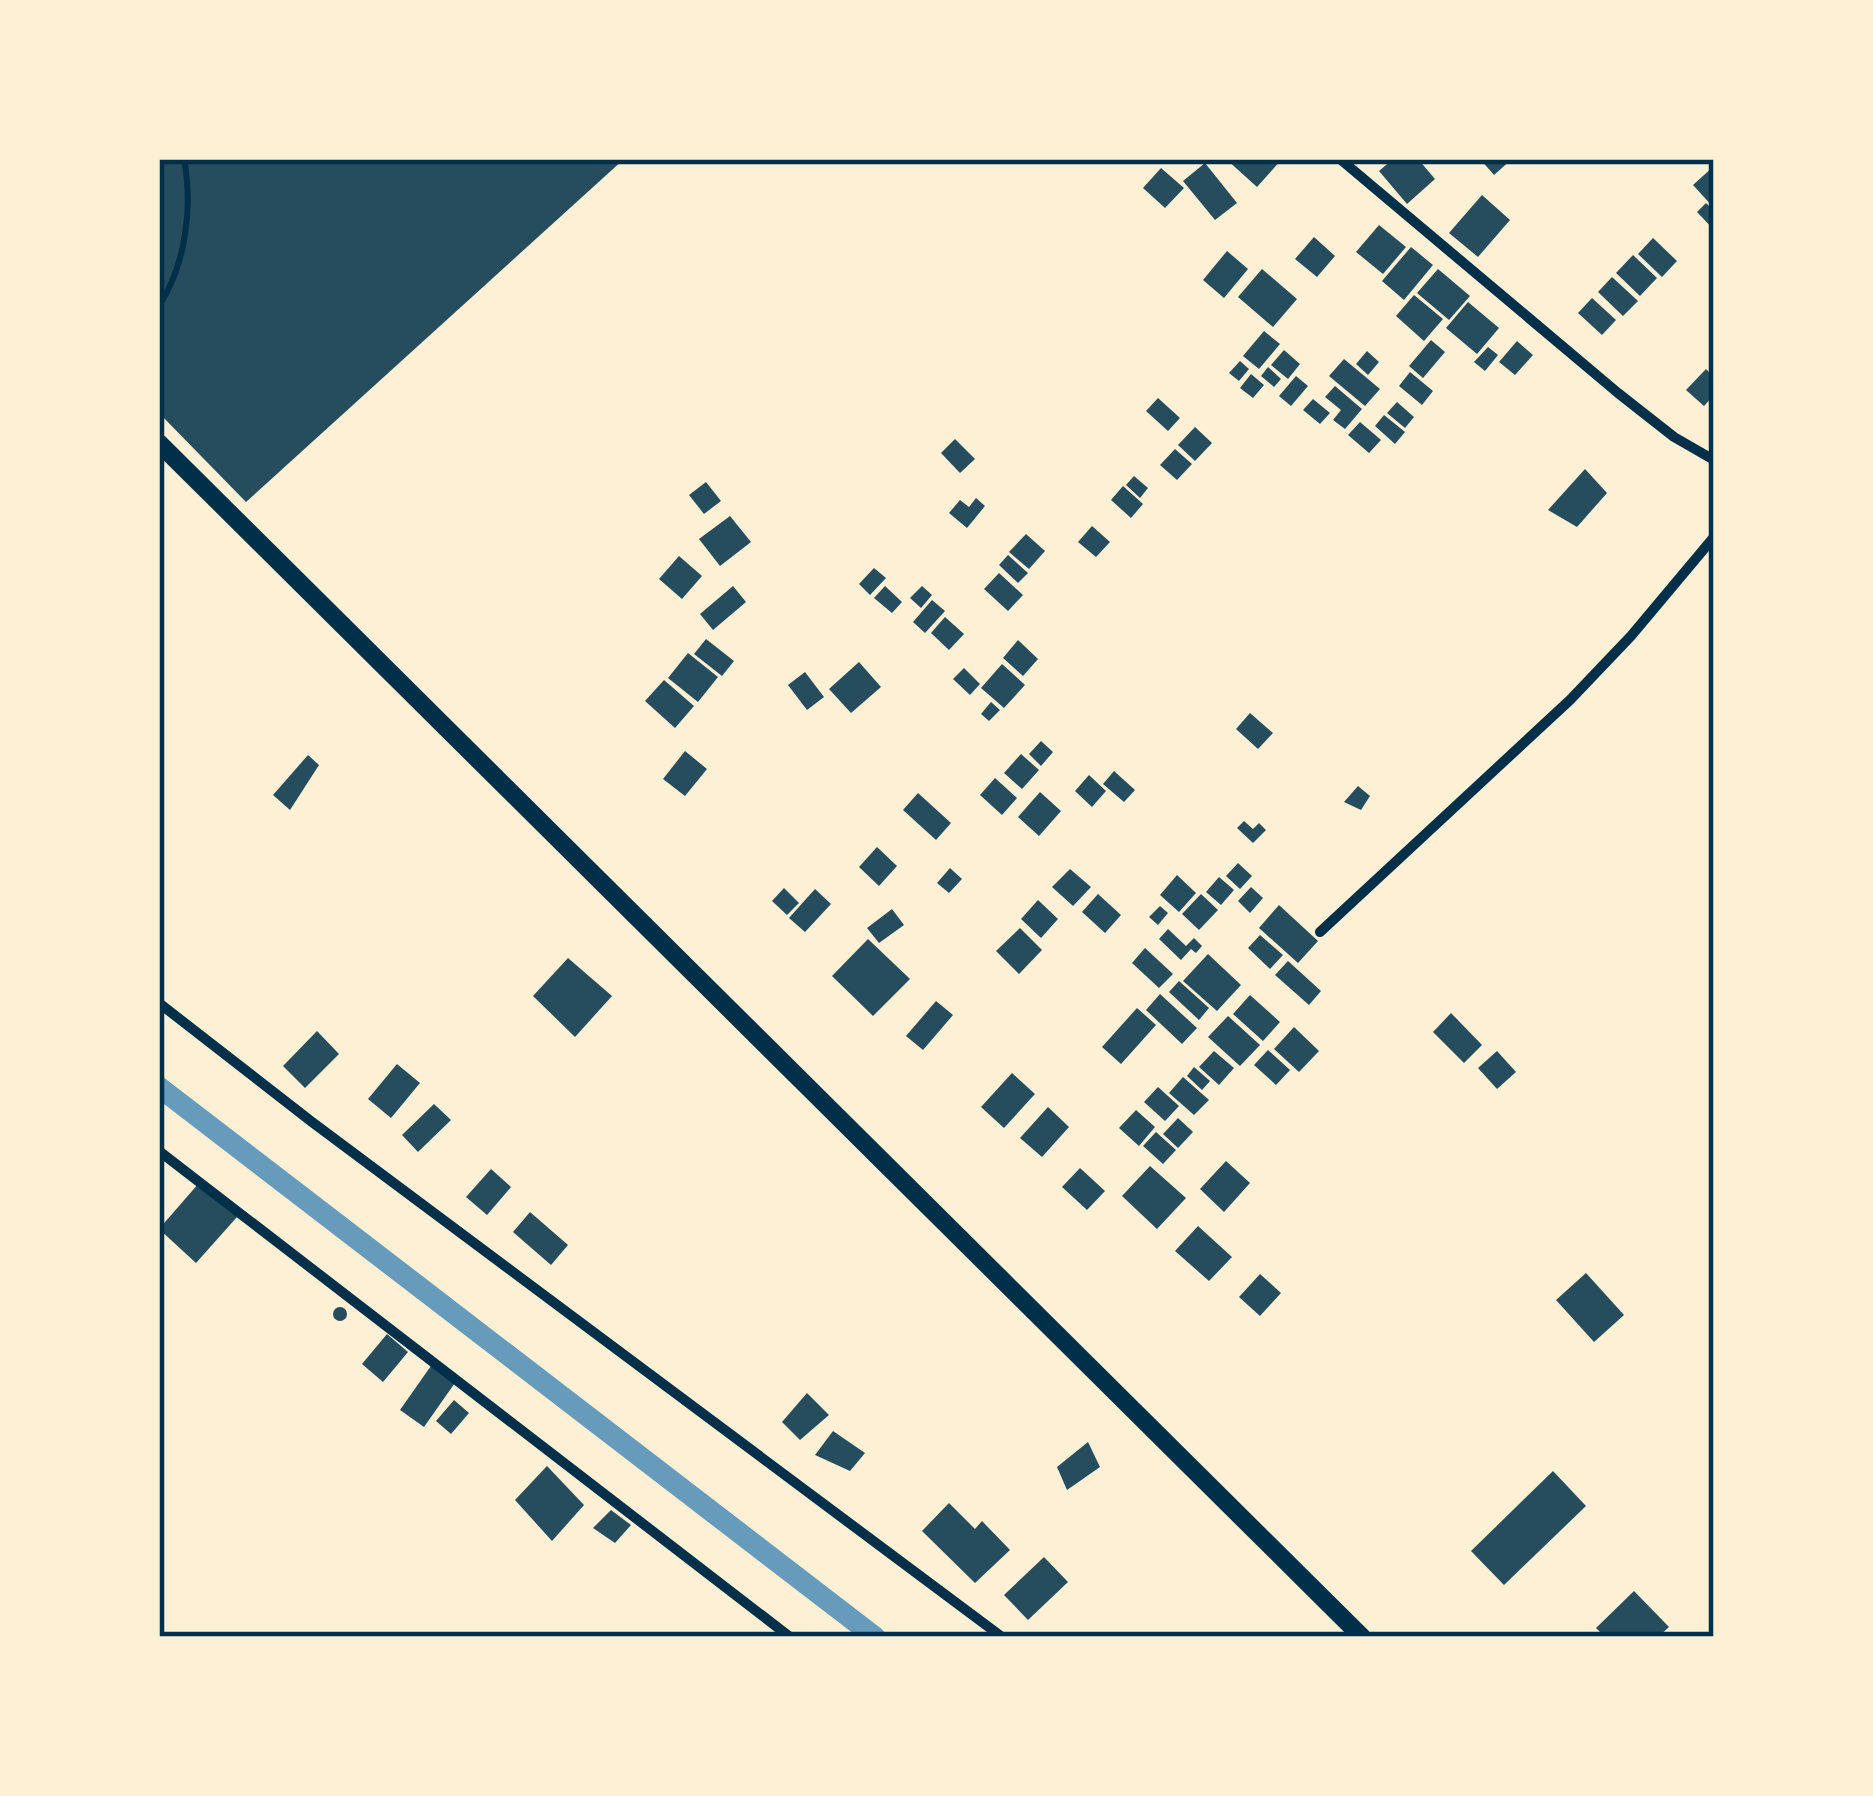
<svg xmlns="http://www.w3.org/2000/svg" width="1873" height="1796" viewBox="0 0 1873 1796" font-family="'Noto Serif',serif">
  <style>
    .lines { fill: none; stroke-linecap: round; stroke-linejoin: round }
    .canal { stroke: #669bbc; stroke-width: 21 }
    .building { fill: #264d5e }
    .service { stroke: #003049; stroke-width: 6 }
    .minor { stroke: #003049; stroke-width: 10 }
    .primary { stroke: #003049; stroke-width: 18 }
    .neatline { fill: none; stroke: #003049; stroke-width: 4.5 }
  </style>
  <rect width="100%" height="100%" fill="#fdf0d5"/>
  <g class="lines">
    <path class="canal" d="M159,1087l716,550"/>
  </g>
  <g class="building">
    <path d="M159,159h465l-378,343 -87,-89z"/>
    <path d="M1226,159h56l-25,28z"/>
    <path d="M1393,159h25l17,20 -28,25 -28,-33z"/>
    <path d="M1480,159h32l-18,16z"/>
    <path d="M1205,163l32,40 -22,17 -32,-39z"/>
    <path d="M1714,166v42l-21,-23z"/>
    <path d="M1161,168l23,20 -19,20 -22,-20z"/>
    <path d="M1482,195l28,25 -32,37 -29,-24z"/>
    <path d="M1706,203l8,8v19l-17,-18z"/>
    <path d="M1379,225l27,22 -23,27 -27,-22z"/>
    <path d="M1314,237l21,19 -18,21 -22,-18z"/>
    <path d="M1653,238l24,23 -15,16 -24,-23z"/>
    <path d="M1411,247l22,18 -29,35 -22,-19z"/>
    <path d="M1227,251l21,18 -24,29 -21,-18z"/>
    <path d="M1633,255l24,23 -17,18 -24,-23z"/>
    <path d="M1262,269l35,30 -24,28 -35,-30z"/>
    <path d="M1438,269l32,27 -21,24 -32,-27z"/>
    <path d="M1612,277l26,24 -15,15 -25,-24z"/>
    <path d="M1414,295l29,24 -19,22 -28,-25z"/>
    <path d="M1592,298l24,22 -14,15 -24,-22z"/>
    <path d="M1468,302l31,26 -22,26 -31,-26z"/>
    <path d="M1264,331l16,13 -21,25 -16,-13z"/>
    <path d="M1431,340l14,12 -22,26 -14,-12z"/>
    <path d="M1517,341l16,14 -18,20 -16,-13z"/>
    <path d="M1488,347l10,8 -13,16 -11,-9z"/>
    <path d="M1284,350l16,14 -12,15 -17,-14z"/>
    <path d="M1367,351l12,11 -11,13 -12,-11z"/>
    <path d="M1344,359l36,30 -15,17 -36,-30z"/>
    <path d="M1240,361l9,8 -10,12 -10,-8z"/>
    <path d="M1268,367l13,12 -7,8 -13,-11z"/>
    <path d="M1706,369l8,8v18l-10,11 -18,-16z"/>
    <path d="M1410,372l23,19 -11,14 -23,-19z"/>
    <path d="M1251,374l13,11 -11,13 -13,-10z"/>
    <path d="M1296,376l12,10 -17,20 -12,-10z"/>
    <path d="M1335,386l27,23 -17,20 -12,-9 8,-10 -16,-13z"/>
    <path d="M1158,398l22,20 -12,13 -22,-20z"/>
    <path d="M1313,399l17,14 -10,11 -17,-14z"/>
    <path d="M1397,402l17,15 -9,11 -18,-15z"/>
    <path d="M1384,415l21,17 -10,12 -20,-18z"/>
    <path d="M1360,422l21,18 -12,13 -21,-18z"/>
    <path d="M1195,427l17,16 -17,18 -17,-16z"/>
    <path d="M955,439l20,20 -15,14 -19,-20z"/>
    <path d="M1175,449l17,15 -15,16 -17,-15z"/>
    <path d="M1585,469l22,24 -30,34 -29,-17z"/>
    <path d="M1134,476l14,12 -8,10 -14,-13z"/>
    <path d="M706,482l15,19 -17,13 -15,-19z"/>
    <path d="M1123,486l20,18 -12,14 -20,-18z"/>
    <path d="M976,498l9,8 -18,22 -18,-15 11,-13 9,7z"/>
    <path d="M730,516l21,26 -31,24 -21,-27z"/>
    <path d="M1092,526l18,16 -14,15 -18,-15z"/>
    <path d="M1026,534l19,17 -16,18 -20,-17z"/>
    <path d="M1008,555l20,18 -10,10 -19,-18z"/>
    <path d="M679,556l23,20 -20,23 -23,-20z"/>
    <path d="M874,568l12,10 -16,17 -11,-11z"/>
    <path d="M999,573l24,22 -15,16 -24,-22z"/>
    <path d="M733,586l13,16 -33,28 -13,-16z"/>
    <path d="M885,586l17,16 -10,11 -18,-15z"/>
    <path d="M922,586l10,9 -11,13 -11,-10z"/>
    <path d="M932,600l13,11 -20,22 -12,-11z"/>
    <path d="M945,617l19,17 -15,16 -18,-17z"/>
    <path d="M706,639l28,22 -12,15 -28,-22z"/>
    <path d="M1018,640l20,19 -15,17 -20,-18z"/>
    <path d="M688,653l30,24 -20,25 -30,-24z"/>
    <path d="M859,662l22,25 -30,26 -22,-24z"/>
    <path d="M1002,664l23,21 -21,23 -23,-20z"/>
    <path d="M964,668l16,16 -10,11 -17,-16z"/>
    <path d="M805,672l19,25 -17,13 -19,-25z"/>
    <path d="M664,680l30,26 -19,22 -30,-27z"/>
    <path d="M991,702l9,8 -11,11 -8,-7z"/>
    <path d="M1250,713l23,20 -15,16 -22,-20z"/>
    <path d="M1041,741l12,11 -12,14 -12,-12z"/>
    <path d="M685,751l22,18 -22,27 -22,-17z"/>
    <path d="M1021,754l18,16 -17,19 -18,-16z"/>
    <path d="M308,755l11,10 -29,45 -17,-15z"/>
    <path d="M1114,771l21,19 -11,12 -21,-18z"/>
    <path d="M1089,775l17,16 -14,16 -17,-16z"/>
    <path d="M995,778l22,20 -15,17 -22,-20z"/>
    <path d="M1358,786l12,10 -9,14 -17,-8z"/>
    <path d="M1040,792l21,19 -22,25 -21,-19z"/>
    <path d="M918,793l33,30 -15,17 -33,-30z"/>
    <path d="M1244,821l9,8 6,-6 7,7 -13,13 -16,-15z"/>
    <path d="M877,847l20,19 -18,20 -20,-19z"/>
    <path d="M1238,863l14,13 -12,13 -14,-13z"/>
    <path d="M950,868l12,11 -13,14 -12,-10z"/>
    <path d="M1070,869l21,18 -18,19 -21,-19z"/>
    <path d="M1177,875l19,18 -17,19 -19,-17z"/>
    <path d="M1219,877l15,13 -13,15 -15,-13z"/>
    <path d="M1251,887l12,11 -13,15 -12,-12z"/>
    <path d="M784,888l15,15 -12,12 -15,-14z"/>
    <path d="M815,889l16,15 -26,28 -16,-14z"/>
    <path d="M1098,894l23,21 -16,18 -23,-21z"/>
    <path d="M1201,894l17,16 -19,20 -17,-16z"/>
    <path d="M1038,900l20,19 -17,19 -20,-19z"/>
    <path d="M1279,905l39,36 -20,22 -39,-35z"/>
    <path d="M1160,906l8,7 -10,12 -9,-8z"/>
    <path d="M892,909l12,16 -25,18 -12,-15z"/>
    <path d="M1020,928l22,22 -23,24 -23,-23z"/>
    <path d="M1168,929l18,17 8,-8 8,8 -6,7 -5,-4 -10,11 -22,-21z"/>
    <path d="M1260,935l23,20 -13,14 -22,-21z"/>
    <path d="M868,939l42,40 -37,37 -41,-40z"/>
    <path d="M1145,948l28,26 -14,14 -27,-25z"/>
    <path d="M1208,954l33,31 -24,26 -34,-30z"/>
    <path d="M568,958l44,38 -37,41 -42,-41z"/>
    <path d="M1288,961l33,30 -12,14 -34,-30z"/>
    <path d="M1179,981l30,27 -10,12 -30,-28z"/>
    <path d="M1160,994l37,34 -15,16 -36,-34z"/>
    <path d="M1250,995l30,27 -17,19 -30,-27z"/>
    <path d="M936,1001l17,14 -30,35 -17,-14z"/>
    <path d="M1137,1008l19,17 -35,39 -19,-17z"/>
    <path d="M1451,1013l31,32 -18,18 -31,-31z"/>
    <path d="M1228,1016l32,29 -20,21 -32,-29z"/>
    <path d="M1294,1027l25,24 -20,21 -25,-23z"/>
    <path d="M317,1031l22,23 -34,34 -22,-22z"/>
    <path d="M1268,1050l22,20 -14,15 -22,-20z"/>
    <path d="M1214,1051l20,17 -15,17 -20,-18z"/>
    <path d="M1497,1051l19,21 -19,17 -19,-21z"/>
    <path d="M397,1064l23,19 -29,35 -23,-19z"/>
    <path d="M1194,1067l16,14 -8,9 -15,-14z"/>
    <path d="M1012,1073l23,21 -31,34 -23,-21z"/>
    <path d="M1183,1077l26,23 -15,15 -25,-22z"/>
    <path d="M1158,1087l21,19 -14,15 -21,-19z"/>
    <path d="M434,1104l17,16 -33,32 -16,-17z"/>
    <path d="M1048,1107l21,20 -27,30 -22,-19z"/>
    <path d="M1136,1110l19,17 -16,19 -20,-18z"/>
    <path d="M1178,1118l15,14 -15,16 -15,-14z"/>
    <path d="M1156,1132l20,18 -13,14 -20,-18z"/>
    <path d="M1226,1161l24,22 -26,29 -24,-23z"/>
    <path d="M1150,1166l36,32 -29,31 -35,-33z"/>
    <path d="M1080,1168l25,23 -18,19 -25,-23z"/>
    <path d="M491,1169l20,18 -24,28 -21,-18z"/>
    <path d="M199,1183l38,34 -41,46 -37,-34z"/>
    <path d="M530,1212l38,33 -17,20 -38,-33z"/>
    <path d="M1198,1226l34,31 -23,24 -34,-30z"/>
    <path d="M1586,1273l38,42 -30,27 -38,-42z"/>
    <path d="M1260,1274l21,19 -21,23 -21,-19z"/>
    <circle cx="340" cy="1314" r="7"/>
    <path d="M387,1334l21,18 -25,30 -21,-18z"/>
    <path d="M433,1363l24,17 -33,47 -24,-17z"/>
    <path d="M807,1393l22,22 -29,25 -18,-18z"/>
    <path d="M454,1400l15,13 -18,21 -15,-13z"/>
    <path d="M833,1431l32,22 -15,18 -35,-16z"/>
    <path d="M1088,1442l12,25 -33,23 -10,-23z"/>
    <path d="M547,1466l37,39 -32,36 -37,-41z"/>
    <path d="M1553,1471l33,35 -82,79 -33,-34z"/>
    <path d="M949,1503l26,26 7,-8 28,29 -35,33 -53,-52z"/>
    <path d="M611,1510l20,15 -16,18 -22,-15z"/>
    <path d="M1044,1557l24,25 -40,38 -24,-25z"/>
    <path d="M1634,1591l35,36 -11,10h-53l-9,-9z"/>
  </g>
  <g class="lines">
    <path class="service" d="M159,306c27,-42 34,-99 25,-147"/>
    <g class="minor">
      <path d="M1340,159l278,234 56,44 40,23"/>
      <path d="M1320,932l250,-232 61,-64 83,-99"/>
      <path d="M159,1003l153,119 690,515"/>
      <path d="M159,1151l631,486"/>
    </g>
    <path class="primary" d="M159,443l1203,1194"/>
  </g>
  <rect width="1873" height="1796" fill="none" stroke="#fdf0d5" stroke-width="324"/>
  <rect x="162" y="162" width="1549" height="1472" class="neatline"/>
</svg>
